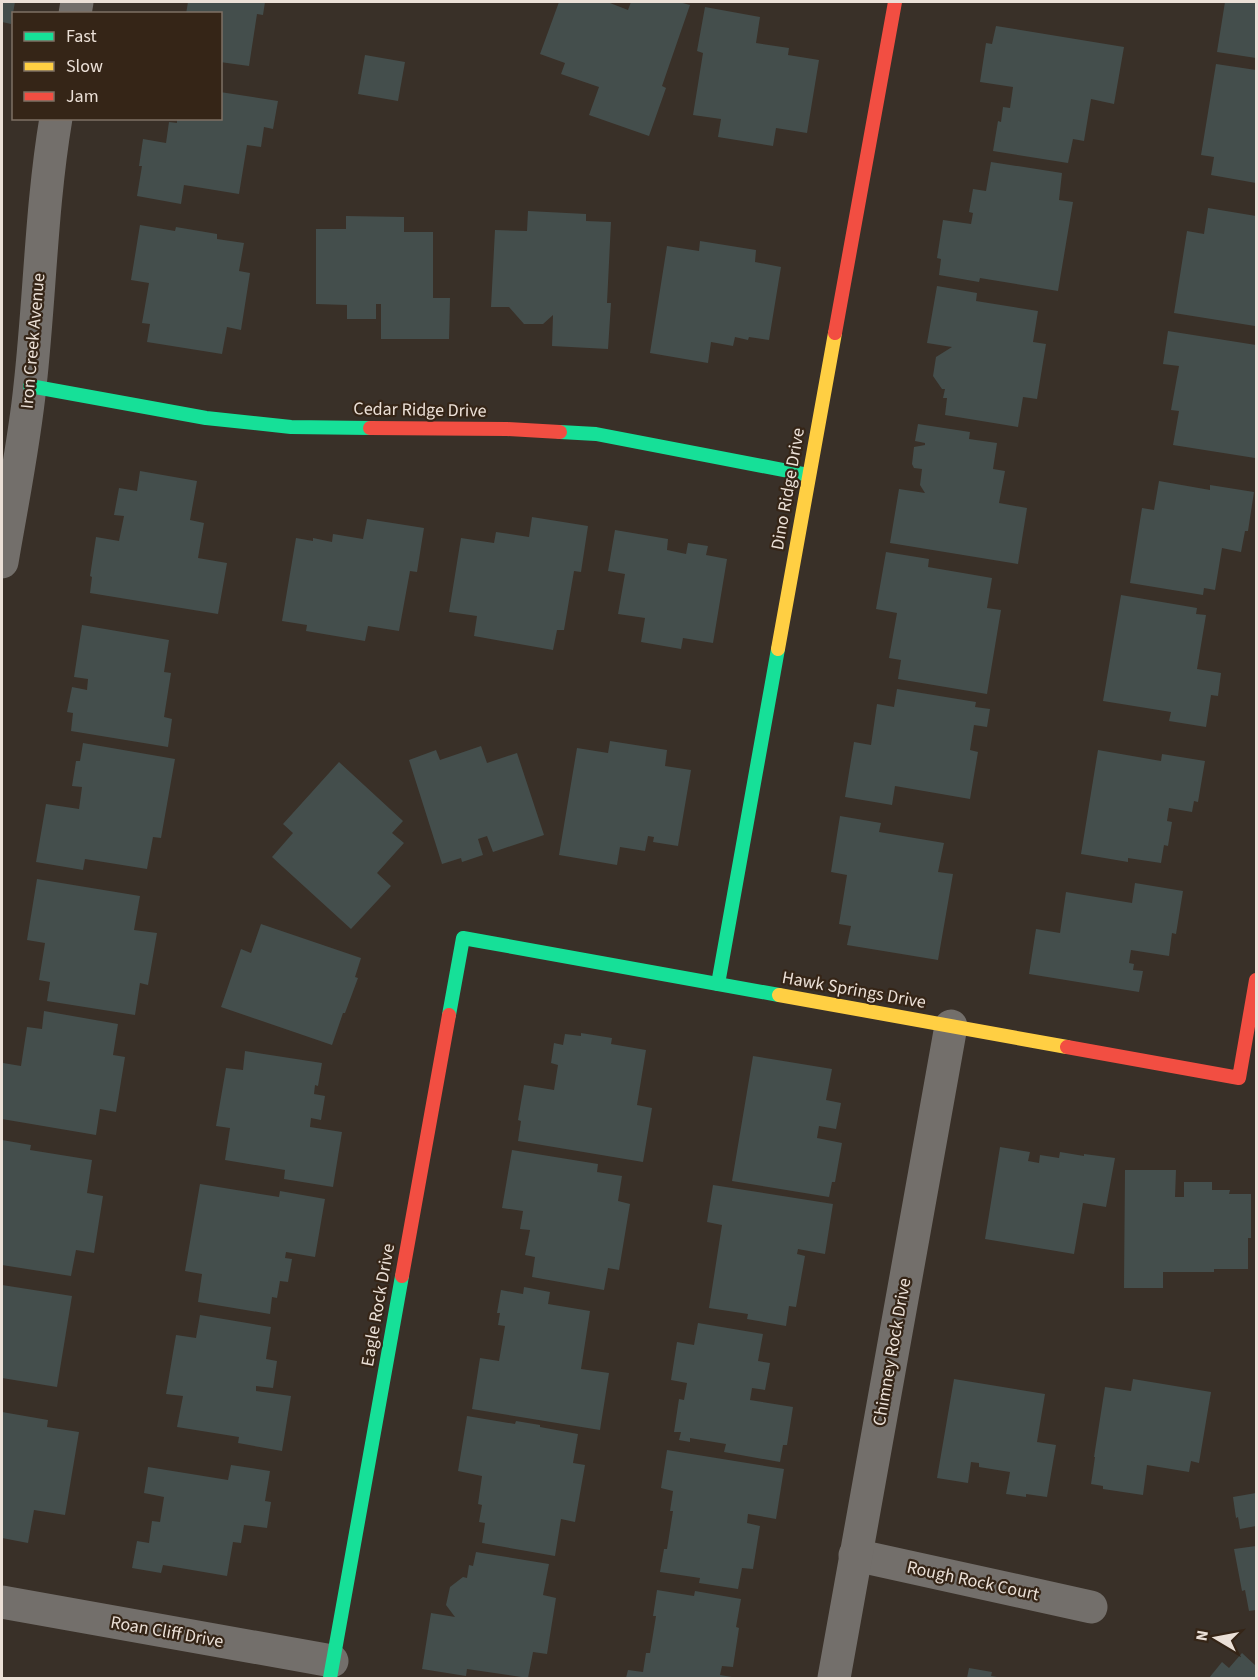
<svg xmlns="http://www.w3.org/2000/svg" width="1258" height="1680" viewBox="0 0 1258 1680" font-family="'Source Sans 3',sans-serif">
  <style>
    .building { fill: #444e4c }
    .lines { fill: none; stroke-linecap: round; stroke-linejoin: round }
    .street { stroke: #736f6b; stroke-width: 33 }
    .fast { stroke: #16e098; stroke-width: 14 }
    .slow { stroke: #ffcf43; stroke-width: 14 }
    .jam { stroke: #f24e42; stroke-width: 14 }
    .labels { text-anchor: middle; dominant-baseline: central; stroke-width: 4.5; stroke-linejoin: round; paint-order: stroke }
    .street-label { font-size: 18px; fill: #ebe0d7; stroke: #352517 }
  </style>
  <rect width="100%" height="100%" fill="#393028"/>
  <g class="building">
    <path d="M2,2h13l-4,22 -9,-2z"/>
    <path d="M188,2h77l-2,13 -6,-1 -8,52 -29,-4v-48h-34z"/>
    <path d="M559,2h52l-1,1 18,7 3,-8h48l11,3 -28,81 4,2 -17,48 -60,-21 10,-28 -38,-13 4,-11 -25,-9z"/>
    <path d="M1225,2h31v56l-39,-6z"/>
    <path d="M705,7l55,10 -4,26 33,5 -1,7 31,5 -12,73 -31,-5 -3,18 -55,-9 3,-18 -28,-4 10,-62 -6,-2z"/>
    <path d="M996,26l128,21 -10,57 -23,-5 -7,42 -11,-2 -5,24 -75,-12 5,-30 3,1 2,-15 7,1 3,-21 -33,-5 6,-39 6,1z"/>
    <path d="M365,55l40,7 -7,39 -40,-7z"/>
    <path d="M1216,64l40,6v113l-45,-8 3,-18 -13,-2z"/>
    <path d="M220,92l58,9 -5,28 -9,-2 -3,20 -14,-2 -8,49 -55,-9 -3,19 -44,-8 5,-30h-3l4,-27 23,4 3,-21 8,1v-5h43z"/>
    <path d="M991,162l71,11 -3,27 14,2 -15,89 -78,-13 -1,4 -40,-7 2,-16 -4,-1 6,-38 28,4 2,-11 -4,-1 4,-23 13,2z"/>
    <path d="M1208,208l48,8v102l-1,8 -81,-13 13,-82 17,3z"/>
    <path d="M528,211l58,3v7l25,1 -4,81h4l-3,46 -56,-3 1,-31 -10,9h-19l-15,-17h-18l4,-77 32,1z"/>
    <path d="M346,216l58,1v15h29v66h17l-1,41h-68v-35h-5v15h-29v-14l-31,-1v-75h30z"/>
    <path d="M140,225l35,6 1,-4 41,7v5l27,4 -5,28 11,2 -9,57 -14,-3 -5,27 -75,-12 3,-18 -8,-1 7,-40 -18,-3z"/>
    <path d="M700,241l56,9 -1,12 26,5 -12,73 -20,-3 -1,3 -13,-3 -2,9 -22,-4 -3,21 -58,-10 17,-107 32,5z"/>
    <path d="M937,286l40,7 -1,8 62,10 -5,31 13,2 -9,55 -14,-2 -5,30 -73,-12 2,-17h-4l2,-9h-3l-9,-13 3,-19 16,-10 -25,-4z"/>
    <path d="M1168,331l88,14 -1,113 -82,-13 6,-34 -8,-1 8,-44 -16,-2z"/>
    <path d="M918,424l52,8 -1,7 28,4 -4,26 12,2 -6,32 28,5 -9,56 -128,-21 9,-54 26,4 -5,-8 2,-16 -8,-1 -2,-4 2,-17 11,-2v-2l-10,-2z"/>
    <path d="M140,471l57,10 -7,39 14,3 -6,35 29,5 -9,51 -128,-21 2,-16 -2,-1 6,-39 23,4 5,-25 -10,-1 5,-27 18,3z"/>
    <path d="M1159,481l51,9v-5l44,7 -6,39h-3l-4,21 -19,-4 -7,42 -11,-2 -1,7 -73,-12 12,-75 12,2z"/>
    <path d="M532,517l56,9 -7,46 -7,-1 -10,59h-7l-4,20 -79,-14 3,-20 -28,-4 12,-74 33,5 2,-11 33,5z"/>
    <path d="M367,519l57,9 -7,44 -7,-1 -11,60 -31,-5 -3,15 -59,-10 1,-6 -25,-4 14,-83 17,3v-3l19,4 1,-8 30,5z"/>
    <path d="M615,530l53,9 -1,11 19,4 2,-11 20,3 -2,9 21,4 -14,84 -30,-5 -2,11 -40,-7 4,-24 -27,-4 7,-40 -17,-3z"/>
    <path d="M886,552l43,7 -1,8 64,11 -5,30 14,2 -14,84 -89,-15 3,-19 -12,-2 8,-45 -21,-4z"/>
    <path d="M1121,595l76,13 -1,6 10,1 -9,54 24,4 -3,23 -7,-1 -5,32 -37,-6 2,-9 -68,-11z"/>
    <path d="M82,625l87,15 -5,32 7,1 -7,44 8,2 -4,28 -97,-16 2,-18 -6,-1 5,-25 15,3 1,-11 -14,-2z"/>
    <path d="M897,689l79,13 -1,5 15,2 -3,18 -13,-2 -4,25 8,2 -8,47 -75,-13 -3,19 -47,-8 9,-55 17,3 6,-41 17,3z"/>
    <path d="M610,741l57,9 -2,16 26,4 -13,76 -25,-4 1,-5 -6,-1 -3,15 -25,-4 -3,18 -58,-10 18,-107 31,5z"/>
    <path d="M83,743l92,16 -14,79 -8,-1 -6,32 -62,-10 -2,11 -47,-8 10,-58 33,5 3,-22 -10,-1 4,-25h4z"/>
    <path d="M481,746l6,17 30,-10 27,82 -51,17 -6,-16 -9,3 5,16 -21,7 -1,-4 -19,6 -33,-104 27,-10 4,10z"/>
    <path d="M1098,750l63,11 1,-7 43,7 -7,41 -4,-1 -2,11 -23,-4 -2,13 5,1 -4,24 -4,-1 -3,18 -33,-5v4l-47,-8z"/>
    <path d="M339,762l64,59 -11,12 12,10 -27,30 14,13 -40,43 -79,-72 21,-24 -10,-9z"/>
    <path d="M840,816l41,7 -2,9 65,11 -6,29 15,2 -15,86 -91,-15 4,-19 -12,-2 8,-49 -16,-3z"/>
    <path d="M37,879l103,17 -6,34 23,3 -9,52 -8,-2 -5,32 -88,-14 3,-19 -11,-2 6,-37 -18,-3z"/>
    <path d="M1135,883l48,8 -7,43 -4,-1 -3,23 -38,-6 -2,13 5,1 -1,6 10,1 -4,21 -110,-18 7,-45 24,4 6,-41 66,11z"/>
    <path d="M261,924l100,34 -6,19 3,1 -13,35h-2l-11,32 -111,-38 20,-58 10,4z"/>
    <path d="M44,1011l74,13 -5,31 12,2 -9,55 -16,-3 -4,26 -94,-16v-48l1,-8 18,3 6,-39 15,2z"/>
    <path d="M581,1033l31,5 -1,6 35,6 -9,55 15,3 -9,54 -125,-21 3,-20 -3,-1 6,-35 30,5 4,-25 -7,-2 3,-20 9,2 2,-11 16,2z"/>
    <path d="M245,1051l77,12 -4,23 -3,-1 -1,9 11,2 -4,24 -10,-2 -1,9 32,5 -9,55 -49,-8 1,-9 -60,-10 5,-32 -14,-2 10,-58 17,2z"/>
    <path d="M753,1056l79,13 -6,31 15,3 -5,26 -17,-3 -2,12 25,5 -7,39h-3l-3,15 -97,-16z"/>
    <path d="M2,1140l29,5 -1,5 62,10 -5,33 16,3 -9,57 -18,-3 -5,26 -69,-11v-21l1,-11h-1z"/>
    <path d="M1000,1147l30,5 -2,9 11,2 1,-8 19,3 1,-6 24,4v-2l31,4 -9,49 -23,-4 -9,51 -89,-15z"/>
    <path d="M512,1150l86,14 -1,8 25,4 -4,25 12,3 -11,66 -11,-2 -4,22 -72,-13 3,-20 -10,-2 5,-25 -10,-1 3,-18 -21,-3z"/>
    <path d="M1125,1170h51l-1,27h9v-15h28v8h18l-1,4h22v44h-3v31h-34v3h-51v16h-39z"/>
    <path d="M200,1184l79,13 1,-6 45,8 -10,58 -29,-5 -1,6 7,1 -4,23 -8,-1 -3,17 -5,-1 -2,17 -72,-12 4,-28 -17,-3z"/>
    <path d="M713,1185l120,19 -8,50 -27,-5 -1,5 8,2 -9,51 -7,-1 -3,20 -39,-7 1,-5 -39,-6 13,-83 -15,-3z"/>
    <path d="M2,1285l70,11 -15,91 -55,-9z"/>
    <path d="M524,1287l26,5 -2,12 42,7 -9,58 28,4 -9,57 -128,-21 8,-51 19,3 6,-35 -7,-1 2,-12h-3l4,-23 22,4z"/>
    <path d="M200,1315l71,12 -5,32 11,2 -4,27 -17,-2v5l35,5 -9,55 -44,-8 1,-6 -62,-10 6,-31 -17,-2 10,-59 20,3z"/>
    <path d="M698,1323l65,11 -5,27 12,2 -5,27 -13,-2 -2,12 43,7 -6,38h-4l-3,17 -56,-10 2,-8 -36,-6v4l-11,-2 2,-8h-7l5,-33 5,1 3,-17 -16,-3 6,-38 17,3z"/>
    <path d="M954,1379l91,15 -8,48 19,3 -9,52 -21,-3v3l-20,-3 4,-22 -31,-5v-4l-8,-1 -3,21 -31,-5z"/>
    <path d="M1133,1379l78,13 -12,71 -8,-2 -2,11 -42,-7 -4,30 -40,-6v-3l-12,-2 4,-27h-1l11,-70 26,4z"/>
    <path d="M2,1412l46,8 -1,7 32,5 -14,83 -31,-5 -6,33 -26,-5z"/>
    <path d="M467,1416l48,8 1,-3 24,4v2l38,7 -5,29 12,2 -10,57 -14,-3 -6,37 -73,-13 3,-20 -6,-1 3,-17 -4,-1 4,-28 -24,-5z"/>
    <path d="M667,1450l117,19 -8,50 -28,-5 -1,9 13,3 -7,43 -11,-1 -4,21 -39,-6 1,-5 -40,-6 4,-23h3l6,-38h-3l3,-20 -12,-3z"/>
    <path d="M231,1465l39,6 -5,30 6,1 -4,26 -23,-3 -3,18 -8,-1 -6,34 -64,-11 -2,8 -29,-5 5,-27 12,2 3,-22 8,1 4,-25 -20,-4 4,-26 80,13z"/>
    <path d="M1256,1493v33l-16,3 -2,-12 -2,1 -3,-21z"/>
    <path d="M1256,1546v64l-7,1 -4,-21 -3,1 -8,-42z"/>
    <path d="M476,1552l73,12 -6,31 13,3 -9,56 -14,-2 -5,26 -61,-9 -1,7 -44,-7 9,-56 24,4 -9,-12 4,-18 13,-10 4,1 2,-13 4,1z"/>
    <path d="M657,1590l37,6 1,-5 46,8 -5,28 3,1 -6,39 -11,-1 -2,9 12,2v1h-106l2,-8 15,2 3,-19h4l6,-37h-3z"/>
    <path d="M1242,1653l14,13v12h-47l13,-16 7,6z"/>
    <path d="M969,1668l23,4 -1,4 6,1 -1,1h-29z"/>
  </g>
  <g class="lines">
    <g class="street">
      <path d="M75,14l2,-12"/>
      <path d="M2,562c10,-59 22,-117 28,-176 10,-89 11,-179 26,-268"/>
      <path d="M855,1555l236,52"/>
      <path d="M2,1602l330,59"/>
      <path d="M834,1678l117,-652"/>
    </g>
    <g class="fast">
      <path d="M30,386l176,32 85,9 79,1"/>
      <path d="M560,432l36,2 213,41"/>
      <path d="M718,984l60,-335"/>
      <path d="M449,1015l14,-77 316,57"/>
      <path d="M330,1678l72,-402"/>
    </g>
    <g class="slow">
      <path d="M778,649l57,-316"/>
      <path d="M779,995l288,52"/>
    </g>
    <g class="jam">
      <path d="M835,333l60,-331"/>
      <path d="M370,428l137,1 53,3"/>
      <path d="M1067,1047l172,31 17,-98"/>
      <path d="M402,1276l47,-261"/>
    </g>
  </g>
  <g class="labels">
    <g class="street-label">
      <text transform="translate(33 341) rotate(-85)">Iron Creek Avenue</text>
      <text transform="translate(420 410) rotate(1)">Cedar Ridge Drive</text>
      <text transform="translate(788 489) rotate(-80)">Dino Ridge Drive</text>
      <text transform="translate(854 990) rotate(10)">Hawk Springs Drive</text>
      <text transform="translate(378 1305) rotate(-80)">Eagle Rock Drive</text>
      <text transform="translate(892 1352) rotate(-80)">Chimney Rock Drive</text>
      <text transform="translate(973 1581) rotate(12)">Rough Rock Court</text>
      <text transform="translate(167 1632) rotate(10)">Roan Cliff Drive</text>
    </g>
  </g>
  <rect width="1258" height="1680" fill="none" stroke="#ebe0d7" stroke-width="6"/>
  <rect x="12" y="12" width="210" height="108" fill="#352517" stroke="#7e7064" stroke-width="1.5"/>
  <rect x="24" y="32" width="30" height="9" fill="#16e098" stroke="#7e7064" stroke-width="1.5"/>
  <text x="66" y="42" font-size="18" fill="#ebe0d7">Fast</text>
  <rect x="24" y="62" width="30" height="9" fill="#ffcf43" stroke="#7e7064" stroke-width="1.5"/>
  <text x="66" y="72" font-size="18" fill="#ebe0d7">Slow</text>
  <rect x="24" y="92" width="30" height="9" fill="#f24e42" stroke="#7e7064" stroke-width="1.5"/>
  <text x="66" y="102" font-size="18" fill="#ebe0d7">Jam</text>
  <g transform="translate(1216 1638) rotate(280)" stroke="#352517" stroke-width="4.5" paint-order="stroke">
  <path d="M0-4.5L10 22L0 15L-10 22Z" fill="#ebe0d7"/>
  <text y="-9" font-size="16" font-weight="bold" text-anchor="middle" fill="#ebe0d7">N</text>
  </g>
</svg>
